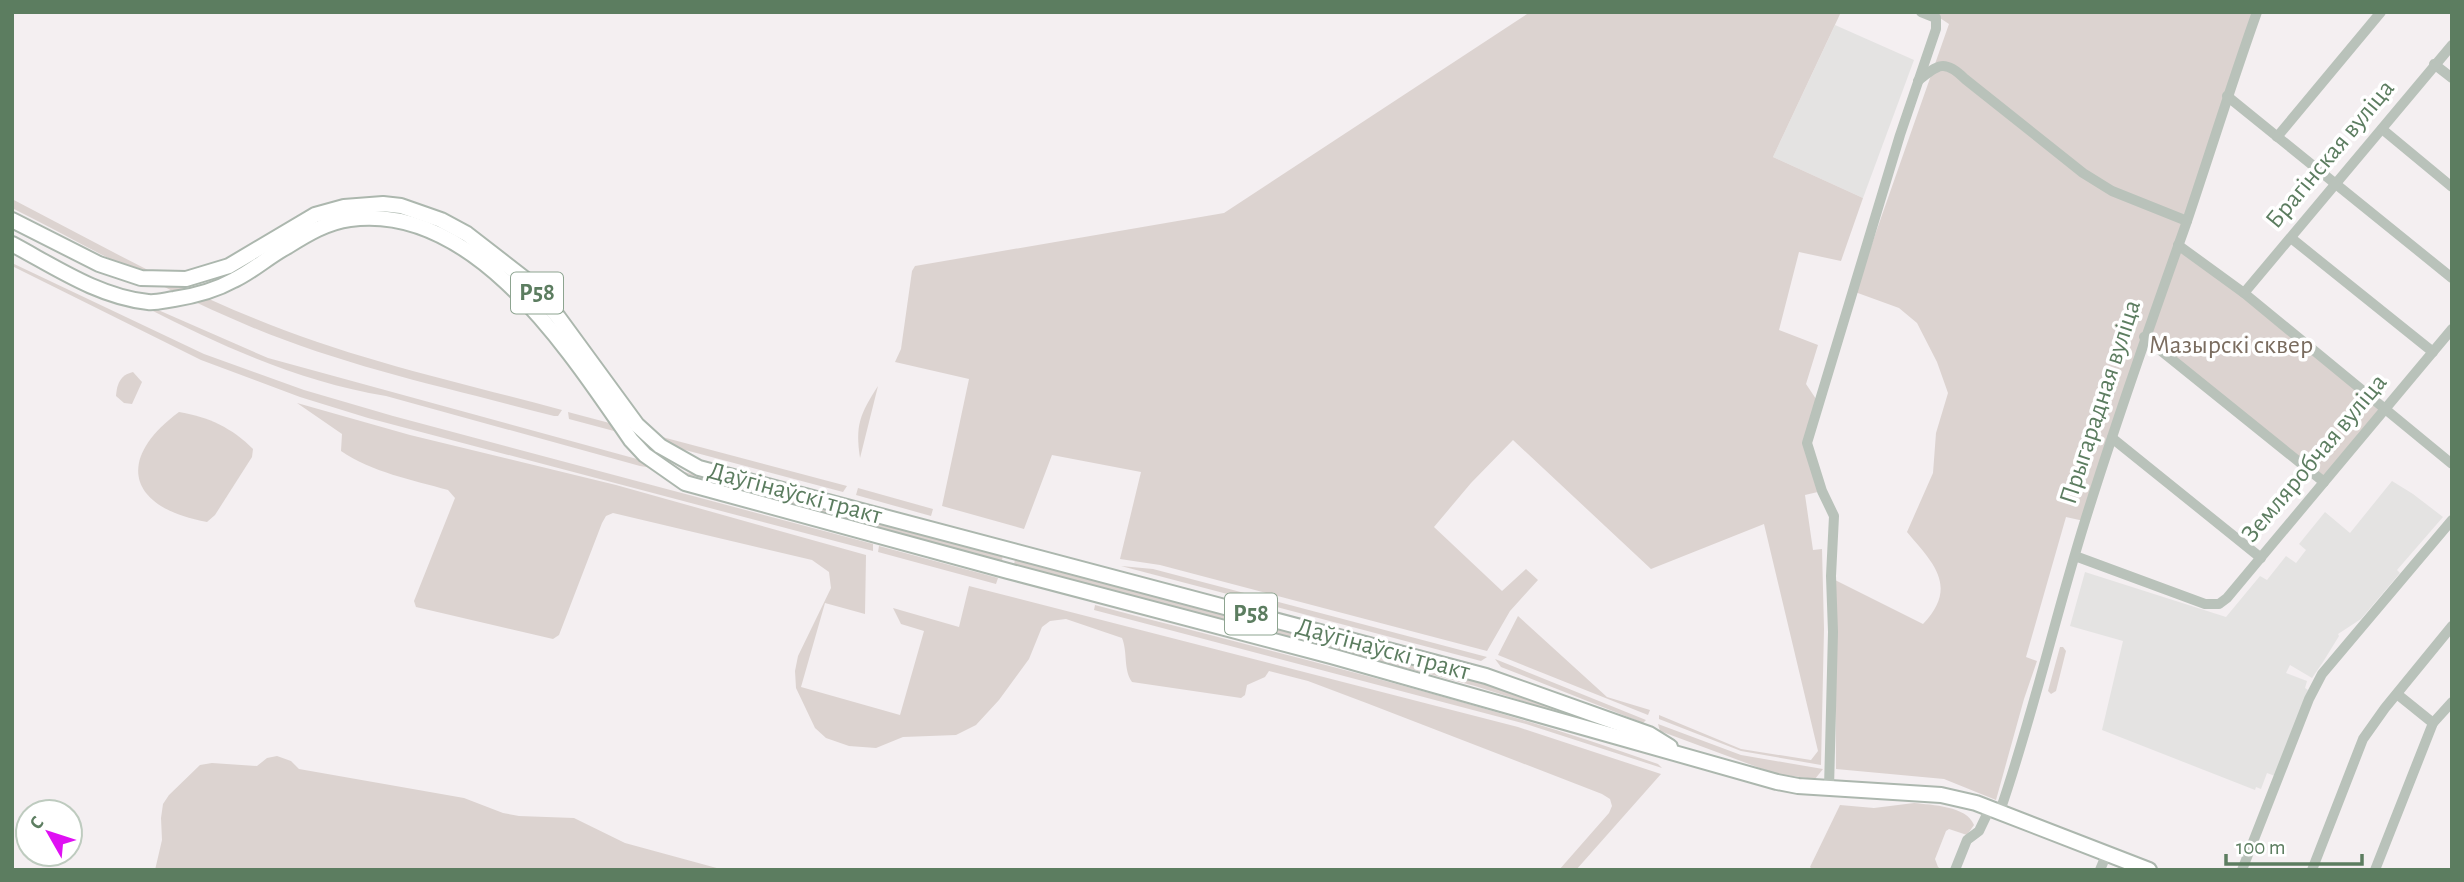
<svg xmlns="http://www.w3.org/2000/svg" width="2464" height="882" viewBox="0 0 2464 882" font-family="'Alegreya Sans',sans-serif">
  <style>
    .built { fill: #e4e3e2 }
    .green { fill: #dcd3d0 }
    .lines { fill: none; stroke-linecap: round; stroke-linejoin: round }
    .major-casing { stroke: #acb7ae; stroke-width: 18 }
    .minor { stroke: #b9c2ba; stroke-width: 10 }
    .major { stroke: #fff; stroke-width: 14 }
    .labels { text-anchor: middle; dominant-baseline: central; stroke-width: 7; stroke-linejoin: round; paint-order: stroke }
    .shield { fill: #fff; stroke: #8da490; stroke-width: 2 }
    .shield-label { font-size: 24px; font-weight: bold; fill: #5c7d60 }
    .street-label { font-size: 26px; fill: #5c7d60; stroke: #fff }
    .park-label { font-size: 26px; fill: #7a6c5f; stroke: #fff }
  </style>
  <rect width="100%" height="100%" fill="#f4eff1"/>
  <g class="built">
    <path d="M1835,25l79,35 -51,138 -90,-41z"/>
    <path d="M2392,481l21,13 30,23 -46,53 3,3 -39,46 -23,15 1,2 -16,26 -11,16 -22,-13 -4,8 21,8 -2,7 3,2 -33,86 -8,-3 -6,16 -5,-2 -1,3 -153,-60 21,-89 -53,-15 15,-54 141,45 34,-41 7,4 19,-24 10,7 10,-13 -7,-6 26,-32 25,21z"/>
  </g>
  <g class="green">
    <path d="M1530,12h311l-68,145 90,41 -22,63 -42,-9 -20,78 39,15 -12,39 14,21 -13,38 15,48 -17,4 8,55 9,-1 2,80 -3,136 -80,-14 -82,-32v-4l82,34 70,11 7,-9 -54,-227 -113,45 -138,-129 -42,43 -37,44 68,64 24,-22 12,11 -28,31 -23,40 -327,-86 -40,-6 21,-87 -89,-17 -28,74 -82,-23 27,-127 -74,-17 6,-13 11,-78 3,-5 309,-53z"/>
    <path d="M1931,12h325l-78,233 207,164 -61,73 -180,-146 -60,185 -18,-4 -40,140 11,4 -13,38 -28,101 -52,-21 -108,-10 -1,-189 88,44c36,-38 10,-61 -16,-92l26,-59 3,-40 12,-40 -11,-31 -20,-39 -18,-15 -44,-16 94,-268z"/>
    <path d="M12,199c79,41 157,85 239,118 100,42 207,65 311,93l-4,6h-4c-102,-27 -208,-49 -305,-90 -81,-34 -158,-78 -237,-118z"/>
    <path d="M12,263l192,91 100,36 89,26 480,128v7l-505,-133 -68,-21 -99,-37 -189,-94z"/>
    <path d="M149,306l119,52 486,133 -81,-20 -33,-5 -254,-70c-84,-14 -163,-49 -239,-88z"/>
    <path d="M133,372l9,10 -10,22 -8,-1 -8,-7c1,-12 4,-21 17,-24z"/>
    <path d="M878,386l-18,72c-5,-33 0,-44 18,-72z"/>
    <path d="M297,403l113,32 206,50 250,70 -1,59 -40,-11 -24,84 99,28 24,-84 -23,-7 -8,-16 66,19 10,-41 549,141 143,47 -85,96h-17l50,-57 3,-7 -2,-7 -8,-5 -233,-90 -61,-23 -39,-10 -4,6 -18,8 -2,10 -4,3 -109,-16c-9,-13 -4,-29 -10,-44l-56,-19 -16,2 -8,6 -13,32 -30,41 -23,25 -20,10 -53,2 -27,11 -27,-2 -23,-8 -11,-10 -19,-40 -1,-17 3,-15 33,-68 -2,-16 -17,-12 -199,-47 -7,3 -4,7 -43,112 -6,4 -137,-32 -2,-6 41,-103 -7,-8c-35,-10 -77,-18 -107,-39l1,-17z"/>
    <path d="M179,412c30,5 53,16 74,37l-1,8 -37,58 -8,7c-78,-14 -93,-62 -28,-110z"/>
    <path d="M568,412l279,74 -4,6 -274,-73z"/>
    <path d="M858,488l75,21 -2,7 -75,-21z"/>
    <path d="M765,493c79,22 159,39 238,60l-1,8 -232,-63z"/>
    <path d="M879,546l119,32 -2,6 -118,-32z"/>
    <path d="M1015,559l455,119 52,17 122,45 -169,-54 -461,-121z"/>
    <path d="M1121,566l32,3 334,88 -6,4z"/>
    <path d="M1095,605c188,50 379,94 563,159l4,4 -136,-44 -432,-114z"/>
    <path d="M1518,616l89,81 43,13 -2,5 -150,-60z"/>
    <path d="M2060,647h3l3,4 -10,40 -5,3 -3,-3z"/>
    <path d="M1495,659l151,61 -3,3 -5,-2 -137,-54z"/>
    <path d="M1658,724l83,31 82,14 -8,10 -39,-5 -116,-43z"/>
    <path d="M277,756l14,5 8,8 165,29 39,15 16,3 55,2 51,25 99,27h-569l7,-30 -1,-22 2,-14 6,-9 31,-30 12,-2 45,3 10,-8z"/>
    <path d="M1914,803c18,2 53,3 60,22l-7,10 -18,-6 -3,2 -11,28 3,8 4,3h-129l-3,-3 30,-62 34,3z"/>
  </g>
  <g class="lines">
    <defs>
      <g id="major">
        <path d="M12,220l87,44 42,14 45,1 43,-13 86,-51 29,-8 39,-3 18,2 40,14 26,14 58,45 33,38 79,108 23,21 39,22 787,208 163,58 21,13"/>
        <path d="M12,244c43,23 87,53 136,58 8,1 18,-2 26,-3 20,-3 42,-9 60,-19 19,-9 35,-24 54,-34 19,-12 39,-24 62,-27 125,-17 220,133 281,221l14,15 40,28 323,88 323,85 446,126 21,4 143,9 35,8 173,67"/>
      </g>
    </defs>
    <use href="#major" class="major-casing"/>
    <g class="minor">
      <path d="M2434,64l18,14"/>
      <path d="M1918,81c20,-17 27,-22 47,-2l118,94 29,18 75,30"/>
      <path d="M2227,96l225,182"/>
      <path d="M2382,129l70,58"/>
      <path d="M2277,137l104,-125"/>
      <path d="M2291,238l142,114"/>
      <path d="M2178,245l66,48 208,171"/>
      <path d="M2244,293l208,-248"/>
      <path d="M2144,337l180,145"/>
      <path d="M2112,438l149,120"/>
      <path d="M2075,556l130,48h14l8,-6 225,-269"/>
      <path d="M2397,694l36,29"/>
      <path d="M1829,788l4,-156 -2,-56 3,-60 -12,-25 -15,-48 93,-308 36,-106v-11l-15,-6"/>
      <path d="M2000,811c33,-95 55,-194 85,-290 31,-100 66,-199 101,-297 24,-71 46,-142 71,-212"/>
      <path d="M1955,870l12,-30 12,-9 11,-23"/>
      <path d="M2100,870l7,-17"/>
      <path d="M2242,870l67,-171 13,-25 130,-154"/>
      <path d="M2312,870l51,-131 22,-31 67,-82"/>
      <path d="M2375,870l58,-147 19,-21"/>
    </g>
    <use href="#major" class="major"/>
  </g>
  <g class="labels">
    <g class="shield">
      <rect x="511" y="272.5" width="52" height="41" rx="5"/>
      <rect x="1225" y="593.5" width="52" height="41" rx="5"/>
    </g>
    <g class="shield-label">
      <text x="537" y="293">Р58</text>
      <text x="1251" y="614">Р58</text>
    </g>
    <g class="street-label">
      <text transform="translate(2330 154) rotate(-50)">Брагінская вуліца</text>
      <text transform="translate(2100 402) rotate(-72)">Прыгарадная вуліца</text>
      <text transform="translate(2314 458) rotate(-50)">Земляробчая вуліца</text>
      <text transform="translate(795 493) rotate(15)">Даўгінаўскі тракт</text>
      <text transform="translate(1383 649) rotate(15)">Даўгінаўскі тракт</text>
    </g>
    <g class="park-label">
      <text x="2231" y="345">Мазырскі сквер</text>
    </g>
  </g>
  <rect width="2464" height="882" fill="none" stroke="#5c7d60" stroke-width="28"/>
  <g transform="translate(49 833) rotate(309)"><circle r="33" fill="#ffffff" stroke="#becbbf" stroke-width="2"/>
  <path d="M0-5L12 26L0 18L-12 26Z" fill="#df10f3"/>
  <text y="-10" font-size="19" font-weight="bold" text-anchor="middle" fill="#5c7d60">С</text>
  </g>
  <path d="M2226 854v10h136v-10" fill="none" stroke="#5c7d60" stroke-width="3.5"/>
  <text x="2236" y="854" font-size="21" fill="#5c7d60" stroke="#ffffff" stroke-width="5" paint-order="stroke">100 m</text>
</svg>
